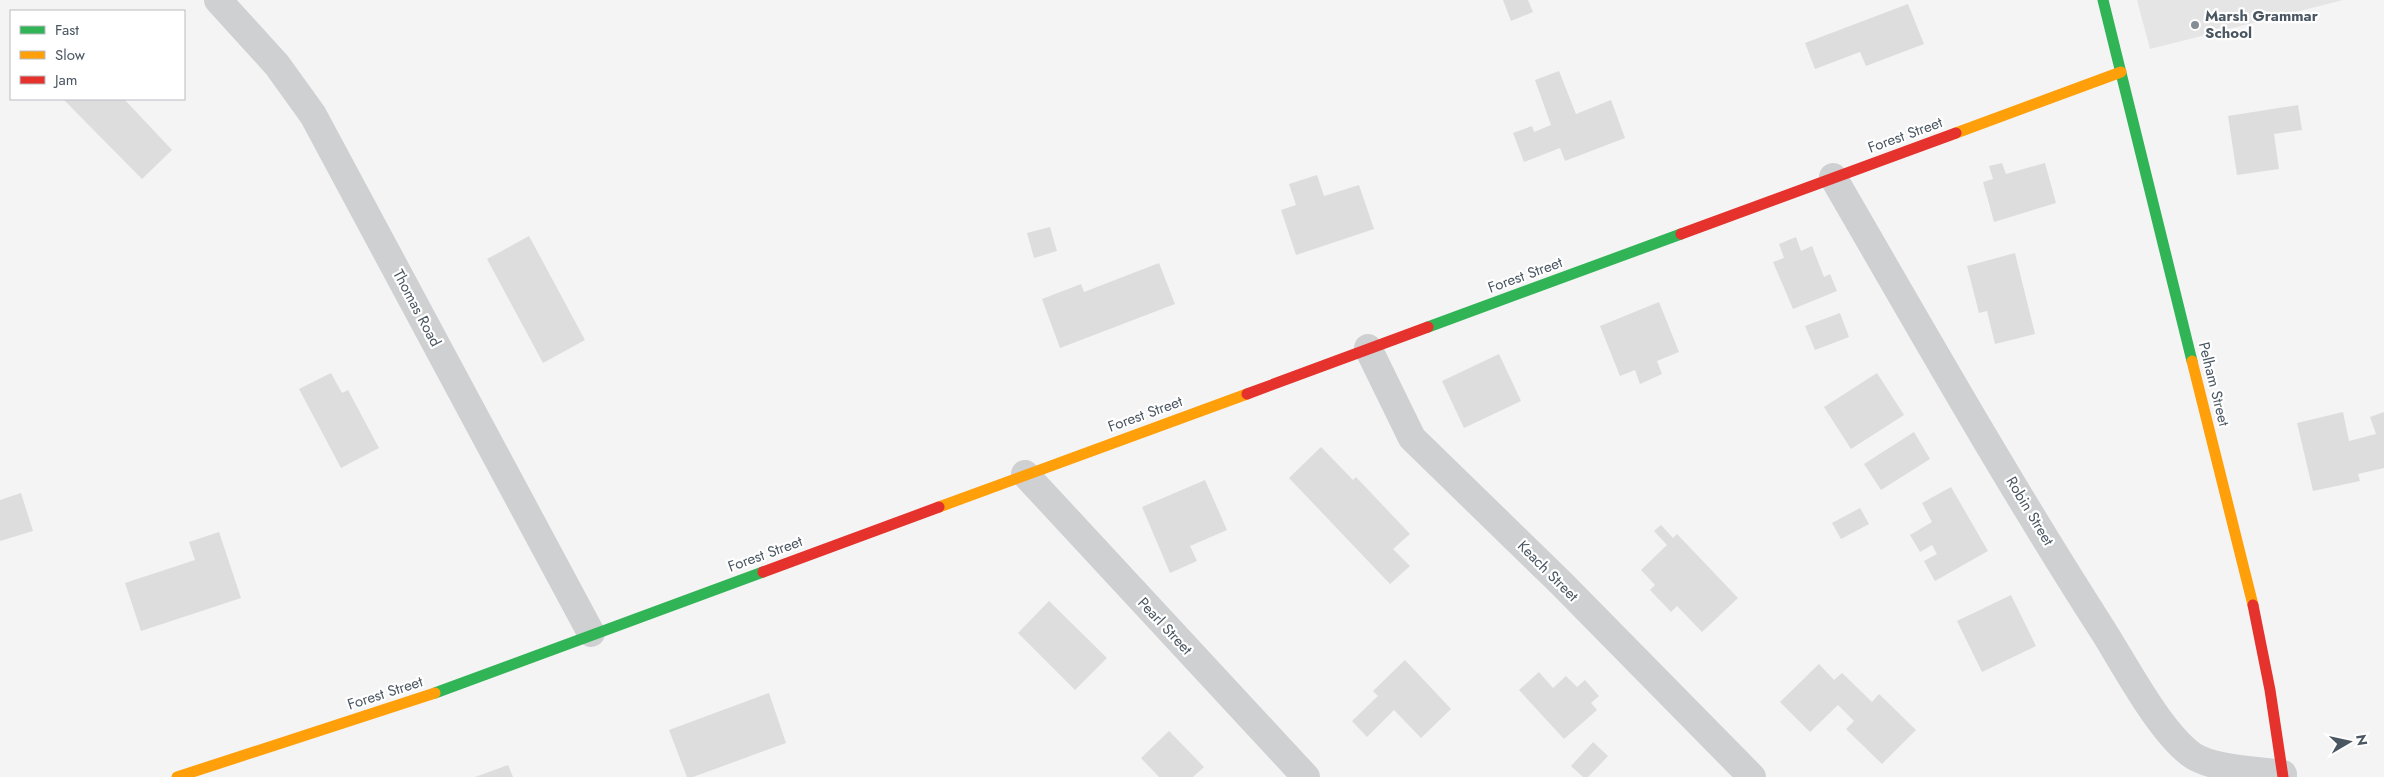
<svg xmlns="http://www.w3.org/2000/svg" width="2384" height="777" viewBox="0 0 2384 777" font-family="Jost,sans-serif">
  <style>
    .education { fill: #e6e5e6 }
    .building { fill: #ddddde }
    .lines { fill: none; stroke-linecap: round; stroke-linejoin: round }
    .street { stroke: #ced0d2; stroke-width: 28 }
    .fast { stroke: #30b455; stroke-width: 11 }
    .slow { stroke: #ff9f0a; stroke-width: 11 }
    .jam { stroke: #e5322d; stroke-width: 11 }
    .poi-dot { fill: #868d94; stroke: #fff; stroke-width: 2 }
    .labels { text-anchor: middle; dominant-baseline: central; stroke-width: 4.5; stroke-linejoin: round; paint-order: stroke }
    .poi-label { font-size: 15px; font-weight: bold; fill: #4a5661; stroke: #fff; text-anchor: start }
    .street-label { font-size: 15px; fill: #4a5661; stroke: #fff }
  </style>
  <rect width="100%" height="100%" fill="#f4f4f4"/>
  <path class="education" d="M2137,0h206l-193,49z"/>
  <g class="building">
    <path d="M1503,0h25l5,12 -22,9z"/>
    <path d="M1908,4l16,40 -58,22 -6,-14 -45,17 -10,-26z"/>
    <path d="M1559,71l17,43 35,-14 14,38 -60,23 -5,-13 -36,14 -11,-29 19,-7 2,6 17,-7 -16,-45z"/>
    <path d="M63,99h61l48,51 -30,29z"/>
    <path d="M2298,105l4,25 -28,4 5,35 -42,6 -9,-59z"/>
    <path d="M2002,163l4,11 39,-11 11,40 -62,19 -11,-40 10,-3 -4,-13z"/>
    <path d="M1317,175l7,21 35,-11 15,44 -78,26 -15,-45 15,-5 -7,-21z"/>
    <path d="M1050,227l7,24 -23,7 -7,-25z"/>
    <path d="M529,236l56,104 -42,23 -56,-104z"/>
    <path d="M1796,237l5,14 11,-5 12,31 6,-3 7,17 -44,18 -20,-47 11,-4 -5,-14z"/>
    <path d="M2015,253l20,81 -40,10 -8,-33 -8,2 -12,-47z"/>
    <path d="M1159,263l16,41 -115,44 -18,-49 39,-15 3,8z"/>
    <path d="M1659,302l20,50 -22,9 5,13 -22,10 -5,-14 -15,6 -20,-50z"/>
    <path d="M1840,313l9,24 -34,13 -10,-24z"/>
    <path d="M1499,354l22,47 -57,27 -22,-47z"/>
    <path d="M331,373l11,20 6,-3 31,58 -38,20 -42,-79z"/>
    <path d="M1877,373l27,42 -53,34 -27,-42z"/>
    <path d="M2343,412l6,29 27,-7 -6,-17 14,-5v56l-26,6 2,7 -47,10 -16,-68z"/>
    <path d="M1914,432l16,27 -49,31 -17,-26z"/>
    <path d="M1321,447l32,33 3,-3 54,57 -17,15 17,17 -20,18 -101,-106z"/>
    <path d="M1205,480l22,50 -37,16 7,15 -27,12 -28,-66z"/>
    <path d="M1951,487l37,64 -53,30 -11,-20 13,-7 -5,-9 -12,7 -10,-17 22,-13 -10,-19z"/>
    <path d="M21,493l12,38 -33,10v-41z"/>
    <path d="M1860,508l9,16 -28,15 -9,-16z"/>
    <path d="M1661,525l12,13 4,-4 61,64 -36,34 -25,-26 -6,6 -21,-22 5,-5 -14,-15 26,-25 -13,-14z"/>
    <path d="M219,532l22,66 -100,33 -16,-48 70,-23 -6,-18z"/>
    <path d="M2011,595l25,51 -54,26 -25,-51z"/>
    <path d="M1049,601l58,57 -32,32 -57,-57z"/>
    <path d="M1405,660l46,49 -30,29 -27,-28 -27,27 -15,-16 26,-25 -5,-5z"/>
    <path d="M1819,664l15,16 8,-7 30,29 7,-8 37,36 -34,34 -36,-35 8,-8 -16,-16 -28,27 -30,-30z"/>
    <path d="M1539,672l14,16 13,-12 11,11 8,-7 14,16 -8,7 6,7 -33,29 -45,-49z"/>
    <path d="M769,693l17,50 -93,34h-6l-18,-47z"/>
    <path d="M1169,731l35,36 -11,10h-34l-18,-19z"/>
    <path d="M1593,742l15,14 -20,21h-5l-12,-11z"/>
    <path d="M508,765l5,12h-38z"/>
  </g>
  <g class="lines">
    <g class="street">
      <path d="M218,0l59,65 36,50 278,518"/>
      <path d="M1833,177c88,152 174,304 269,452 23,36 57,102 90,126 20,14 65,15 91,19"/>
      <path d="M1368,348l44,90 149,145 191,194"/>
      <path d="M1025,474l281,303"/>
    </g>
    <g class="fast">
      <path d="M2103,0l89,361"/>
      <path d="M1428,327l253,-93"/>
      <path d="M435,693l328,-121"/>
    </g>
    <g class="slow">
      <path d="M1956,133l165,-61"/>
      <path d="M2192,361l61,244"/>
      <path d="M939,507l308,-113"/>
      <path d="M177,777l258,-84"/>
    </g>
    <g class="jam">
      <path d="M1681,234l275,-101"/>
      <path d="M1247,394l181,-67"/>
      <path d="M763,572l176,-65"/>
      <path d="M2253,605l17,85 13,87"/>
    </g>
  </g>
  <circle class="poi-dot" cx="2195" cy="25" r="5"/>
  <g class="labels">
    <g class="poi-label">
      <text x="2205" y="16">Marsh Grammar<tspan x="2205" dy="17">School</tspan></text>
    </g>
    <g class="street-label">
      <text transform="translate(1905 135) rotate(-20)">Forest Street</text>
      <text transform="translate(1525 275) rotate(-20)">Forest Street</text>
      <text transform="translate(417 308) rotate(62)">Thomas Road</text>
      <text transform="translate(2214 384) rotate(76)">Pelham Street</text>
      <text transform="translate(1145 414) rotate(-20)">Forest Street</text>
      <text transform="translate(2030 511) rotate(59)">Robin Street</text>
      <text transform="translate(765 554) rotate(-20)">Forest Street</text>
      <text transform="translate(1548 571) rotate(45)">Keach Street</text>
      <text transform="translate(1165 626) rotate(47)">Pearl Street</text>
      <text transform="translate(385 693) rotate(-18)">Forest Street</text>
    </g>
  </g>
  <rect x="10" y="10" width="175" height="90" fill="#ffffff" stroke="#b7bbc0"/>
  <rect x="20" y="26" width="25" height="8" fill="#30b455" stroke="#b7bbc0"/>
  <text x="55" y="35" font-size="15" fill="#4a5661">Fast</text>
  <rect x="20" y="51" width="25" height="8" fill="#ff9f0a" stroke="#b7bbc0"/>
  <text x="55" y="60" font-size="15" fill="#4a5661">Slow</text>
  <rect x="20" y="76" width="25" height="8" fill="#e5322d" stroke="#b7bbc0"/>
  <text x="55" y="85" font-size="15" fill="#4a5661">Jam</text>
  <g transform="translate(2349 742) rotate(81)" stroke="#ffffff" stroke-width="4" paint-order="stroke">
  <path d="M0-4L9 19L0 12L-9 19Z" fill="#4a5661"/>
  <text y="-8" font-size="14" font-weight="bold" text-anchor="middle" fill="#4a5661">N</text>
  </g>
</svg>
